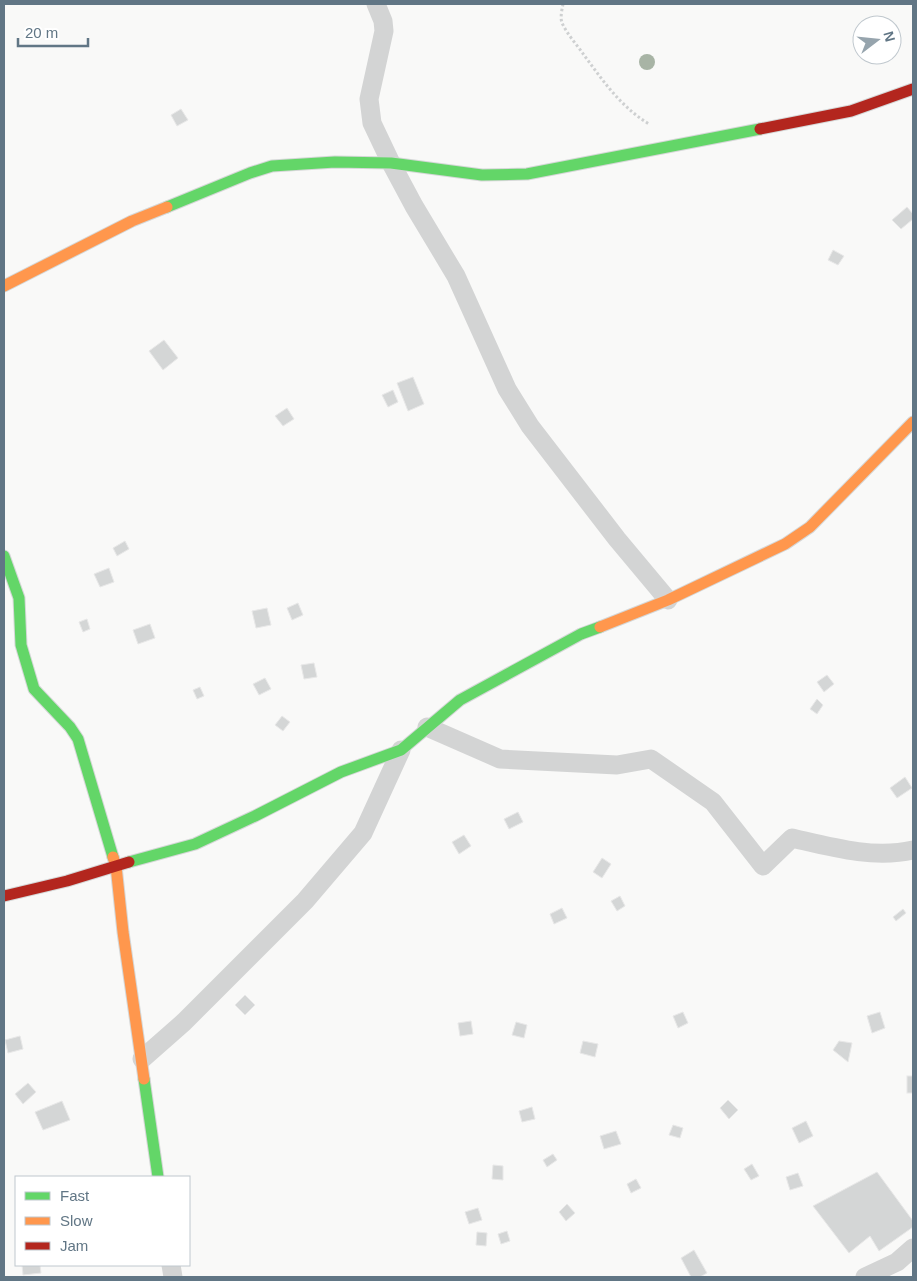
<svg xmlns="http://www.w3.org/2000/svg" width="917" height="1281" viewBox="0 0 917 1281" font-family="Arial,sans-serif">
  <style>
    .building { fill: #d4d6d6; stroke: #e8e8e8 }
    .lines { fill: none; stroke-linecap: round; stroke-linejoin: round }
    .fast-casing { stroke: #d5d7d7; stroke-width: 13 }
    .slow-casing { stroke: #d5d7d7; stroke-width: 13 }
    .jam-casing { stroke: #d5d7d7; stroke-width: 13 }
    .path { stroke: #ced0d1; stroke-width: 3; stroke-dasharray: 2.5 2.5; stroke-linecap: butt }
    .street { stroke: #d3d4d4; stroke-width: 19 }
    .fast { stroke: #63d668; stroke-width: 11 }
    .slow { stroke: #ff974d; stroke-width: 11 }
    .jam { stroke: #b3261e; stroke-width: 11 }
    .tree { fill: #a8b4a5 }
  </style>
  <rect width="100%" height="100%" fill="#f9f9f8"/>
  <g class="building">
    <path d="M181,109l7,11 -11,6 -6,-11z"/>
    <path d="M907,207l6,7v5l-12,10 -9,-9z"/>
    <path d="M833,250l11,6 -6,9 -10,-5z"/>
    <path d="M164,340l14,18 -15,12 -14,-19z"/>
    <path d="M413,377l11,27 -16,7 -11,-28z"/>
    <path d="M393,390l5,12 -10,5 -6,-12z"/>
    <path d="M287,408l7,11 -11,7 -8,-10z"/>
    <path d="M125,541l4,8 -12,7 -4,-8z"/>
    <path d="M109,568l5,14 -14,5 -6,-13z"/>
    <path d="M298,603l5,12 -11,5 -5,-12z"/>
    <path d="M267,608l4,17 -15,3 -4,-17z"/>
    <path d="M87,619l3,10 -7,3 -4,-10z"/>
    <path d="M150,624l5,14 -17,6 -5,-14z"/>
    <path d="M314,663l3,14 -13,2 -3,-14z"/>
    <path d="M827,675l7,9 -10,8 -7,-10z"/>
    <path d="M265,678l6,11 -12,6 -6,-11z"/>
    <path d="M200,687l4,9 -7,3 -4,-9z"/>
    <path d="M817,699l6,6 -6,9 -7,-5z"/>
    <path d="M282,716l8,6 -7,9 -8,-6z"/>
    <path d="M905,777l7,11 -15,10 -7,-10z"/>
    <path d="M518,812l5,10 -14,7 -5,-10z"/>
    <path d="M464,835l7,11 -12,8 -7,-12z"/>
    <path d="M602,858l9,6 -9,14 -9,-6z"/>
    <path d="M620,896l5,10 -8,5 -6,-10z"/>
    <path d="M562,908l5,10 -13,6 -4,-10z"/>
    <path d="M903,909l3,4 -10,8 -3,-4z"/>
    <path d="M245,995l10,10 -10,10 -10,-10z"/>
    <path d="M683,1012l5,11 -10,5 -5,-12z"/>
    <path d="M880,1012l5,16 -13,5 -5,-17z"/>
    <path d="M471,1021l2,13 -13,2 -2,-13z"/>
    <path d="M516,1022l11,3 -3,13 -12,-3z"/>
    <path d="M20,1036l3,13 -15,4 -3,-13z"/>
    <path d="M583,1041l15,3 -3,13 -15,-4z"/>
    <path d="M839,1041l13,2 -4,19 -15,-12z"/>
    <rect x="907" y="1076" width="6" height="17"/>
    <path d="M28,1083l8,9 -13,12 -8,-10z"/>
    <path d="M728,1100l10,10 -9,9 -9,-11z"/>
    <path d="M62,1101l8,19 -27,10 -8,-18z"/>
    <path d="M532,1107l3,12 -13,3 -3,-11z"/>
    <path d="M806,1121l7,15 -14,7 -7,-15z"/>
    <path d="M673,1125l10,3 -3,10 -11,-3z"/>
    <path d="M616,1131l5,13 -17,5 -4,-13z"/>
    <path d="M553,1154l4,6 -10,7 -4,-7z"/>
    <path d="M752,1164l7,12 -8,4 -7,-11z"/>
    <path d="M493,1165l10,1v14l-11,-1z"/>
    <path d="M877,1172l36,49v6l-34,24 -9,-15 -21,17 -36,-47z"/>
    <path d="M798,1173l5,13 -13,4 -4,-13z"/>
    <path d="M636,1179l5,9 -10,5 -4,-9z"/>
    <path d="M567,1204l8,9 -9,8 -7,-9z"/>
    <path d="M478,1208l4,12 -13,4 -4,-12z"/>
    <path d="M507,1231l3,10 -9,3 -3,-10z"/>
    <path d="M477,1232l10,1 -1,13 -10,-1z"/>
    <path d="M694,1250l13,23 -7,4h-9l-10,-19z"/>
    <path d="M22,1265h18l1,8 -18,2z"/>
  </g>
  <g class="lines">
    <defs>
      <g id="fast">
        <path d="M167,207l83,-34 22,-7 63,-4 56,1 91,12 45,-1 233,-45"/>
        <path d="M4,556l15,42 2,47 13,44 36,38 8,12 35,118"/>
        <path d="M129,862l66,-18 60,-28 86,-44 60,-22 59,-50 121,-66 19,-7"/>
        <path d="M144,1079l14,98"/>
      </g>
      <g id="slow">
        <path d="M4,286l128,-65 35,-14"/>
        <path d="M600,627l68,-27 117,-56 25,-17 103,-105"/>
        <path d="M113,857l3,9 7,66 21,147"/>
      </g>
      <g id="jam">
        <path d="M760,129l91,-18 62,-22"/>
        <path d="M4,896l63,-15 62,-19"/>
      </g>
    </defs>
    <use href="#fast" class="fast-casing"/>
    <use href="#slow" class="slow-casing"/>
    <use href="#jam" class="jam-casing"/>
    <path class="path" d="M563,4c-1,6 -3,13 -1,19 5,11 15,22 22,32 19,26 37,52 65,69"/>
    <g class="street">
      <path d="M376,4l7,17 1,10 -15,68 3,24 19,40 23,43 42,70 51,113 23,37 87,113 51,61"/>
      <path d="M427,727l73,32 117,6 34,-6 62,43 50,64 29,-28c39,9 81,21 121,12"/>
      <path d="M142,1059l42,-37 121,-121 58,-68 38,-83"/>
      <path d="M171,1265l2,12"/>
      <path d="M865,1277l32,-15 16,-14"/>
    </g>
    <use href="#fast" class="fast"/>
    <use href="#slow" class="slow"/>
    <use href="#jam" class="jam"/>
  </g>
  <circle class="tree" cx="647" cy="62" r="8"/>
  <rect width="917" height="1281" fill="none" stroke="#617685" stroke-width="10"/>
  <rect x="15" y="1176" width="175" height="90" fill="#ffffff" stroke="#c0c8ce"/>
  <rect x="25" y="1192" width="25" height="8" fill="#63d668" stroke="#c0c8ce"/>
  <text x="60" y="1201" font-size="15" fill="#617685">Fast</text>
  <rect x="25" y="1217" width="25" height="8" fill="#ff974d" stroke="#c0c8ce"/>
  <text x="60" y="1226" font-size="15" fill="#617685">Slow</text>
  <rect x="25" y="1242" width="25" height="8" fill="#b3261e" stroke="#c0c8ce"/>
  <text x="60" y="1251" font-size="15" fill="#617685">Jam</text>
  <g transform="translate(877 40) rotate(74)"><circle r="24" fill="#ffffff" stroke="#c0c8ce"/>
  <path d="M0-4L9 19L0 12L-9 19Z" fill="#96a4ad"/>
  <text y="-8" font-size="14" font-weight="bold" text-anchor="middle" fill="#617685">N</text>
  </g>
  <path d="M18 38v8h70v-8" fill="none" stroke="#617685" stroke-width="2.5"/>
  <text x="25" y="38" font-size="15" fill="#617685" stroke="#ffffff" stroke-width="4" paint-order="stroke">20 m</text>
</svg>
